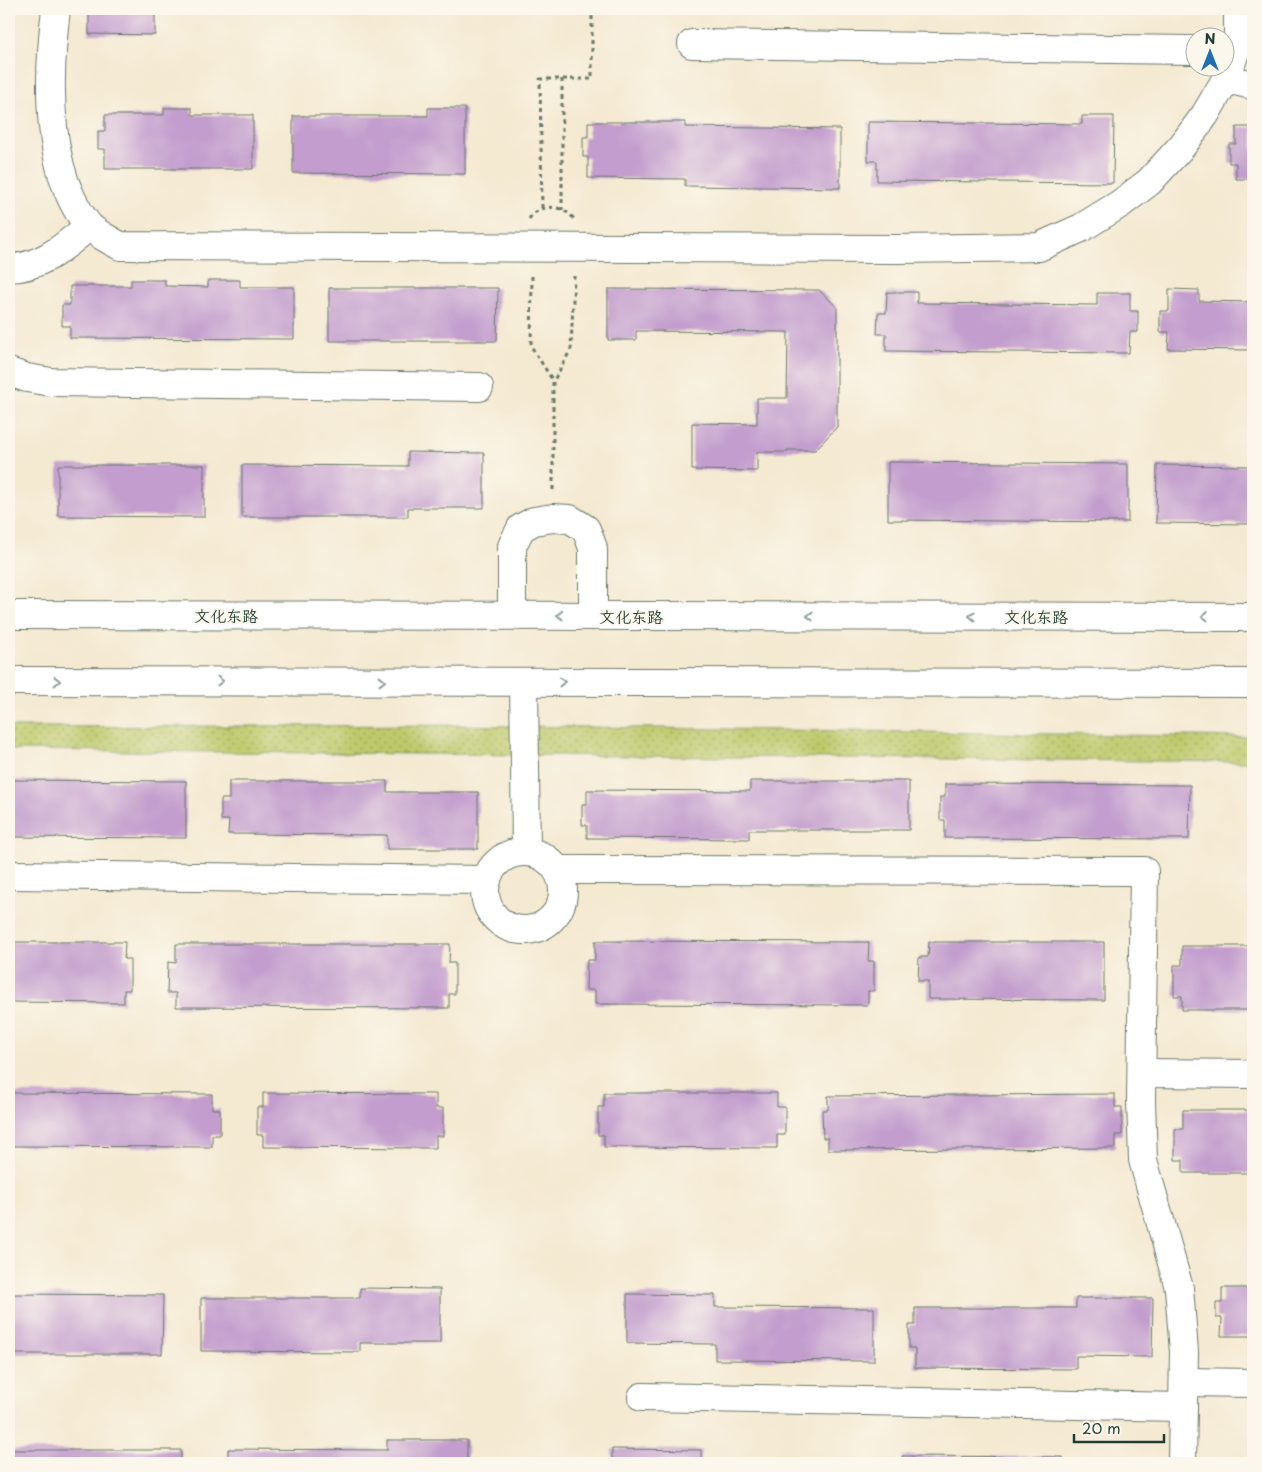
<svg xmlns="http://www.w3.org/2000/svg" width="1262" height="1472" viewBox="0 0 1262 1472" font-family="'Playpen Sans','LXGW WenKai TC',sans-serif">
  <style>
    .grass { fill: url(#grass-dots); stroke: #6e8350 }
    .building { fill: #c29dcd }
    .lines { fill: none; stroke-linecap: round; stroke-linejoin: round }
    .minor-casing { stroke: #6a796b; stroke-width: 30 }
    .major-casing { stroke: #6a796b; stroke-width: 30 }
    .path { stroke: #6a796b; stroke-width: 3; stroke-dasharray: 4 4; stroke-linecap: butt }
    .minor { stroke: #fff; stroke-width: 28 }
    .major { stroke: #fff; stroke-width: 28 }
    .oneway { stroke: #8f9e9a }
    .labels { text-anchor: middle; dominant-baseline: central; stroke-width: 4; stroke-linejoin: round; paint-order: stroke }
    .street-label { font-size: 16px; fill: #1f3d34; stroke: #fbf7ec }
  </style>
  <defs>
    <pattern id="grass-dots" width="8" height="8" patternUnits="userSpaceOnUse" patternTransform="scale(1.25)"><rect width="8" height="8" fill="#bdc96b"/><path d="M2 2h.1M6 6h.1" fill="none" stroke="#99a459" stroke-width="1.8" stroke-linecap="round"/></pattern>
  </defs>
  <rect width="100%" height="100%" fill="#fbf7ec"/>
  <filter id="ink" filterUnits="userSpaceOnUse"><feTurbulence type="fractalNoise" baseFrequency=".02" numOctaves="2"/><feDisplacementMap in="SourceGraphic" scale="10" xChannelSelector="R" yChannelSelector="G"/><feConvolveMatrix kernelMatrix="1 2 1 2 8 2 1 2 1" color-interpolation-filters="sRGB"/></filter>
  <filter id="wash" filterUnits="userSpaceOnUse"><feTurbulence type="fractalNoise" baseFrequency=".0096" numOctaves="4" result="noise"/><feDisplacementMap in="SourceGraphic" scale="20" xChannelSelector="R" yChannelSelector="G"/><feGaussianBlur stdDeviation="1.12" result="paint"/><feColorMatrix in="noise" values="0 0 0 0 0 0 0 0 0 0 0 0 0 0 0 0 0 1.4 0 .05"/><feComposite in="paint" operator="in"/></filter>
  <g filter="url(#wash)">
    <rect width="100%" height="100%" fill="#f4e9d1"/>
    <path class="grass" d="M454,725l799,12v25l-1244,-12v-23z"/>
    <g id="blocks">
      <g class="building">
        <path d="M89,9h66v26l-66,-1z"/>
        <path d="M164,108h28v7h61v54h-148v-20h-7v-18h7v-16h59z"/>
        <path d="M428,108h37v66l-172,-1v-57h135z"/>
        <path d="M1082,116h32l-1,67 -236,-2v-20h-9v-39l214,2z"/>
        <path d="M588,122h97v5l155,2v59l-155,-2v-7l-97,-1v-21h-5v-20h5z"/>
        <path d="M1236,127h17v52h-17v-16h-7v-19h7z"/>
        <path d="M131,280h34v6l43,1v-7h32v7h54v52l-224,-1v-12h-8v-21h8v-19h61z"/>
        <path d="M329,288h169l-1,53h-168z"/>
        <path d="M608,289l211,1 18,17v120l-22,23h-28v2h-30v19l-65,-1v-47l65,1v-26h30l1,-66 -152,-1v9h-28z"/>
        <path d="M1169,289l30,1v11l54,1v48l-85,-1 1,-17h-9v-21h9z"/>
        <path d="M887,292h30v11l180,2v-12h33v18h8v21h-8l-1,21 -243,-2v-17h-9l1,-21h8z"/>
        <path d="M408,452l76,1v55h-76v9h-166v-52l166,1z"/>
        <path d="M888,462l240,2v58l-240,-2z"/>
        <path d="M58,465h146v52l-146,-1z"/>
        <path d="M1157,465l96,1v58l-97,-1z"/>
        <path d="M9,780l177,1v57l-177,-1z"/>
        <path d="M229,781h158v11h91v57h-91v-14l-159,-1 1,-14h-8v-21h8z"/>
        <path d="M750,781h159v49h-160v9l-162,-1v-13h-5v-21h5v-14l163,1z"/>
        <path d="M945,784l245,1 -1,54 -244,-1v-18h-5v-23h5z"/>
        <path d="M595,941l274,1 -1,19h6v30h-6v14l-273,-1v-14h-9l1,-30h8z"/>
        <path d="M9,942h116l-1,17h6v31h-6v13l-115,-1z"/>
        <path d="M929,942h175v58l-176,-1v-18h-10l1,-24h9z"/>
        <path d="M176,944h274l-1,19h6v31h-6v14l-273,-1v-14h-9l1,-31 8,1z"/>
        <path d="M1182,946h71v64h-71v-14h-8v-31h8z"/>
        <path d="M9,1093l203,1v15h8v26h-8v12l-203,-1z"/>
        <path d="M263,1093l173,1v14h7v28h-7v12l-173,-1v-12h-6v-28h6z"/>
        <path d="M604,1093h173v14h8v28h-8v13l-173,-1v-12h-6v-28h6z"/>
        <path d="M1115,1094v13h7v28h-7v13l-287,2v-12h-5l-1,-28h6v-14z"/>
        <path d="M1183,1110h70v63h-70v-13h-8v-31h8z"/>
        <path d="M360,1288l80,1v54h-80v9l-159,-1v-53h159z"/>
        <path d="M1222,1288h31v48h-32l1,-18h-6v-15h6z"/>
        <path d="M9,1294l154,1 -1,59h-153z"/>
        <path d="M627,1294l88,1v12l159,1v53l-159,-1v-16l-88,-1z"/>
        <path d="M1076,1298h77l-1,59 -76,-1v13l-161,-1v-20h-6v-23h6v-17h161z"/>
        <path d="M387,1440h80v23h-239v-14l159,1z"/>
        <path d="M612,1449l89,1v13h-89z"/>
        <rect x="9" y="1450" width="172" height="13"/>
        <path d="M902,1456l161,1v6h-161z"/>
      </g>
    </g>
  </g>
  <g filter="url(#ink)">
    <use href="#blocks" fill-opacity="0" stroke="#6a796b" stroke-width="1"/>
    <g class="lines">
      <defs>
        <g id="minor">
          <path d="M56,9c-8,65 -12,161 32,216 7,8 22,15 32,21l779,3 140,-2 42,-19 39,-24 29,-22 33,-36 23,-31 21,-36 12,-36v-34"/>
          <path d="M692,44l502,6"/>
          <path d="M1226,79l27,6"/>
          <path d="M9,268c32,0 56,-22 80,-42"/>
          <path d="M9,372l18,6 24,4 428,5"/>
          <path d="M512,615v-69l9,-18 13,-7 19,-3 17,1 16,10 7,19v68"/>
          <path d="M524,682l2,170"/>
          <circle cx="524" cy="891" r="39"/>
          <path d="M557,870l587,1 -3,230 2,59 36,128 5,64 -2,111"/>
          <path d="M9,875l478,5"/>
          <path d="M1142,1073l111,1"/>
          <path d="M1184,1382l69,1"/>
          <path d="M642,1397l541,10"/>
        </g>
        <g id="major">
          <path d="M9,615l1244,2"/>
          <path d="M9,681l1244,2"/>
        </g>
      </defs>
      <use href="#minor" class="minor-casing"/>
      <use href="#major" class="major-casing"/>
      <g class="path">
        <path d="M562,79v131"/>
        <path d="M542,208l-2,-129h52v-70"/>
        <path d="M529,219c10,-16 34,-15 45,0"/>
        <path d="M532,276l-1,70 22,35"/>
        <path d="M553,490v-108l18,-33 3,-73"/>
      </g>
      <use href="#minor" class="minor"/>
      <use href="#major" class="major"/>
    </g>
    <defs><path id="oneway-chevron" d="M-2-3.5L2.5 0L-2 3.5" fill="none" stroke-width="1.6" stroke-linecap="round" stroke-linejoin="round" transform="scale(1.25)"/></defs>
    <g class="oneway">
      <use href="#oneway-chevron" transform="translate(560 615) rotate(-180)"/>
      <use href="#oneway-chevron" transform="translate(810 616) rotate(-180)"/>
      <use href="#oneway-chevron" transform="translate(972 616) rotate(-180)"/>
      <use href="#oneway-chevron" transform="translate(1205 616) rotate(-180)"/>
      <use href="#oneway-chevron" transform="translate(57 681)"/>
      <use href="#oneway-chevron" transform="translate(220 681)"/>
      <use href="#oneway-chevron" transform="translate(382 681)"/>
      <use href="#oneway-chevron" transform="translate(562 682)"/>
    </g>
  </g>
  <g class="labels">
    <g class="street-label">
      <text x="226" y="615">文化东路</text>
      <text x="631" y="616">文化东路</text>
      <text x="1036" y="616">文化东路</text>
    </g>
  </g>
  <rect width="1262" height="1472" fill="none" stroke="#fbf7ec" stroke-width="30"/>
  <g transform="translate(1210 52)"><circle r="24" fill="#fbf7ec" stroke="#a3ada2"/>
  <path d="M0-4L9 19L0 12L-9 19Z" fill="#1f6fb2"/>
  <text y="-8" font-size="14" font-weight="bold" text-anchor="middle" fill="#1f3d34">N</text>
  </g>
  <path d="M1074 1434v8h90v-8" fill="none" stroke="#1f3d34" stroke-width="2.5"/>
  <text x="1082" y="1434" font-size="15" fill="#1f3d34" stroke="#fbf7ec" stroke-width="4" paint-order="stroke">20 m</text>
</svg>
